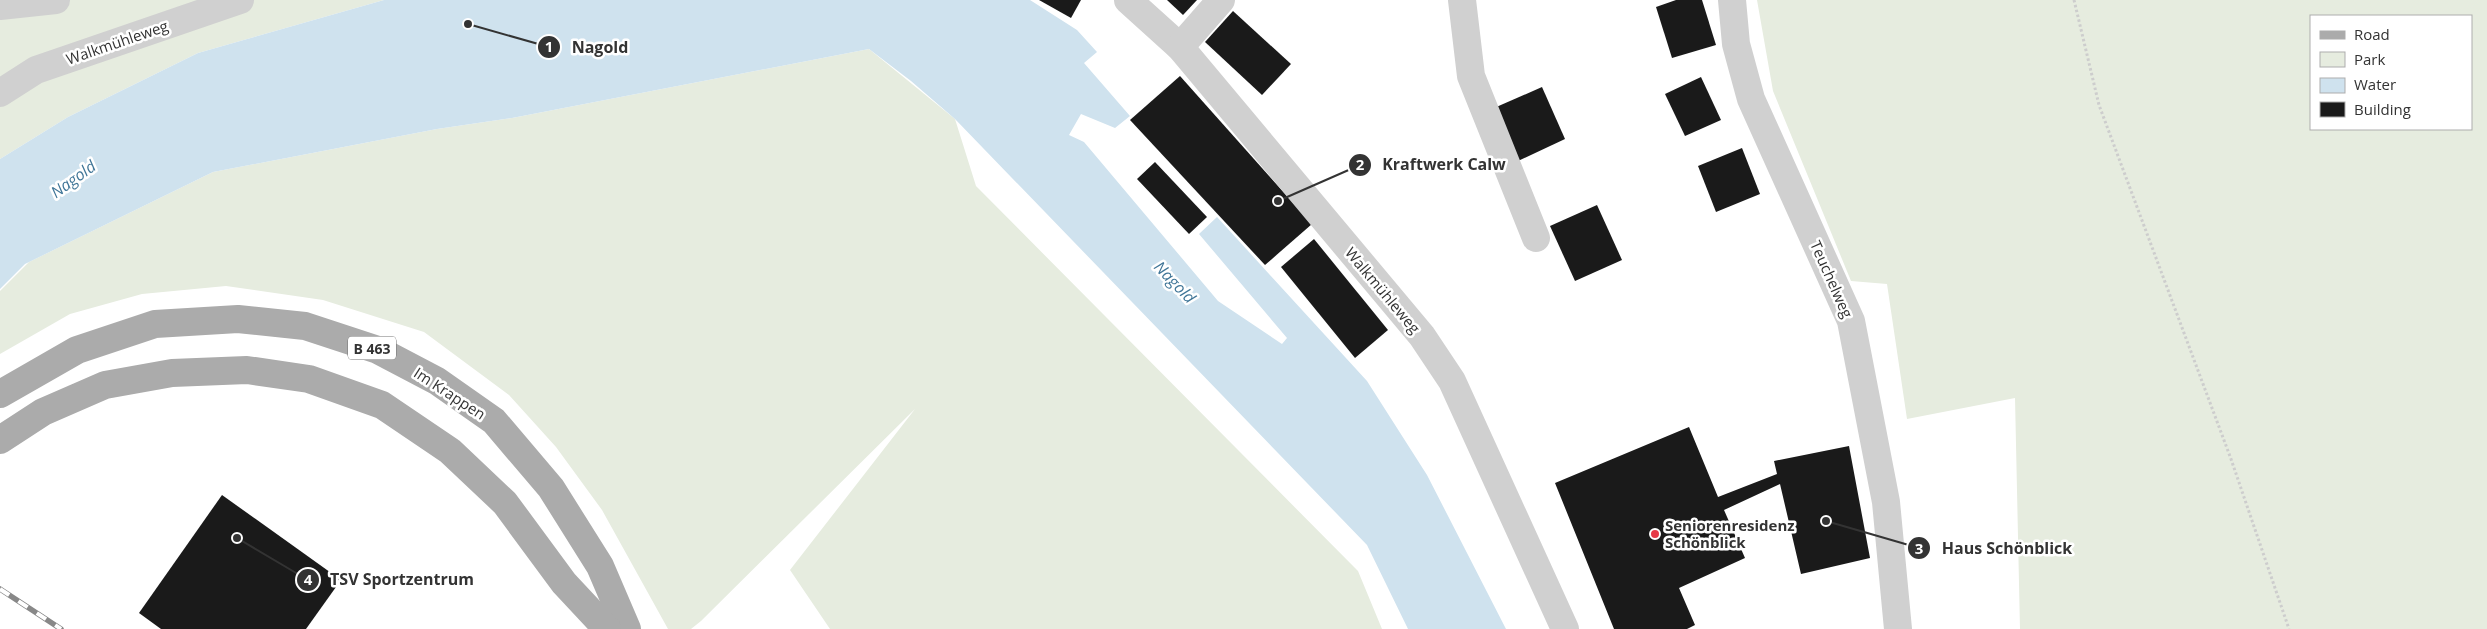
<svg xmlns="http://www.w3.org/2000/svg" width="2487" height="629" viewBox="0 0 2487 629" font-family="'Open Sans',sans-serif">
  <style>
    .green { fill: #e6ecdf; fill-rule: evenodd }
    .water { fill: #cfe2ee }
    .building { fill: #1a1a1a }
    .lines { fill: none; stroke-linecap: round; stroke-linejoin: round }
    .path { stroke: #cdcdcd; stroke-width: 3; stroke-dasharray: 2.5 2.5; stroke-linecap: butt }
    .minor { stroke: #d0d0d0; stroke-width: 28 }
    .major { stroke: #ababab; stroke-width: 28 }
    .rail-casing { stroke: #888; stroke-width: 5.5 }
    .rail { stroke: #fff; stroke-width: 4; stroke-dasharray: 11; stroke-linecap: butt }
    .poi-dot { fill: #e63946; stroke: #fff; stroke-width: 2 }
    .labels { text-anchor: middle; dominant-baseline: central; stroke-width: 5; stroke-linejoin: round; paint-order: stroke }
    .shield { fill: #fff; stroke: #707070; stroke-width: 1 }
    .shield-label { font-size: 14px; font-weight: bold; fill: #333 }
    .street-label { font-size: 15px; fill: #333; stroke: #fff }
    .poi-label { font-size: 15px; font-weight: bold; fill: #333; stroke: #fff; text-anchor: start }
    .water-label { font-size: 16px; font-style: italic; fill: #3f7597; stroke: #fff }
    .leader { fill: none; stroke: #333; stroke-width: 2 }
    .callout-dot { fill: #333; stroke: #fff; stroke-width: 2 }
    .mark-label { font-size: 15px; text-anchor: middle; font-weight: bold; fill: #fff }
    .callout-label { font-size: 16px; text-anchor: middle; font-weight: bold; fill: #333; stroke: #fff; stroke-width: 5; stroke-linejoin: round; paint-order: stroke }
  </style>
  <rect width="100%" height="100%" fill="#fff"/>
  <g class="green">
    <path d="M0,0h384l-186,53 -130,64 -68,42z"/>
    <path d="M1757,0h730v629h-467l-5,-231 -108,21 -20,-135 -36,-3 -78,-190zM2311,16h160v113h-160z"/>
    <path d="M869,49l86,70 21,67 382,385 24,58h-552l-40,-59 125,-161 -214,212 -10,8h-23l-66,-119 -46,-63 -47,-52 -85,-63 -101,-32 -97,-14 -84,8 -72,20 -70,40v-63l29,-29 184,-90 224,-43 75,-11z"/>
  </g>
  <path class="water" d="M384,0h646l47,30 20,22 -13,11 46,53 -15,12 -34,-14 -12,21 15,7 134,159 64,43 5,-6 -88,-104 18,-17 150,164 60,94 79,154h-98l-41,-84 -412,-426 -44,-38 -42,-32 -357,69 -75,11 -224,43 -188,92 -25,25v-130l68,-42 130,-64z"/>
  <g class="building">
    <path d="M1039,0h42l-10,18z"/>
    <path d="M1167,0h30l-14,15z"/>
    <path d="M1676,0h26l14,45 -44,13 -16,-51z"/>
    <path d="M1233,11l58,53 -29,31 -57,-53z"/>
    <path d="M1180,76l132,148 -47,41 -135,-145z"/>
    <path d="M1701,77l20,43 -36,16 -20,-42z"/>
    <path d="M1542,87l23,52 -47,22 -24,-53z"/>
    <path d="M1742,148l18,46 -44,18 -18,-46z"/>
    <path d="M1155,162l52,55 -18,17 -52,-55z"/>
    <path d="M1597,205l25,55 -47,21 -25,-55z"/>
    <path d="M1314,239l74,91 -33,28 -74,-91z"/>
    <path d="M1689,427l29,70 59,-23 -3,-13 75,-15 21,112 -69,16 -21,-90 -56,26 21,48 -66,30 16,37 -8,4h-73l-59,-146z"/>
    <path d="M222,495l119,85 -35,49h-145l-22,-16z"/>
  </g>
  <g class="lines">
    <path class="path" d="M2074,0l25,105 132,354 58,170"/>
    <g class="minor">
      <path d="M1128,0l52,47 242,289 30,45 113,248"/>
      <path d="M1462,0l9,76 65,162"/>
      <path d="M1732,0l4,44 15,55 100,222 35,181 12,127"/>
      <path d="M0,6l56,-6"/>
      <path d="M1180,47l41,-47"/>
      <path d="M0,93l36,-23 204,-70"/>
    </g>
    <g class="major">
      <path d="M0,394l77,-44 78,-26 83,-5 67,7 73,24 59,31 57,40 57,67 49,78 27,63"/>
      <path d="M0,440l43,-28 62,-27 67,-12 75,-3 62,9 73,26 68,46 55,52 59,80 43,46"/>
    </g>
    <defs>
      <path id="rail" d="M0,589l61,40"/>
    </defs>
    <use href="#rail" class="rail-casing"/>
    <use href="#rail" class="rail"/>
  </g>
  <circle class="poi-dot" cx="1655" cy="534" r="5"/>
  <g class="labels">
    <rect class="shield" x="348" y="336.5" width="48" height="23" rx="4"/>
    <g class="shield-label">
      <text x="372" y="348">B 463</text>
    </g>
    <g class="street-label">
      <text transform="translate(117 42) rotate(-19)">Walkmühleweg</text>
      <text transform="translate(1832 279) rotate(66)">Teuchelweg</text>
      <text transform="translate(1383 290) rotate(50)">Walkmühleweg</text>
      <text transform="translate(450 393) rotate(33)">Im Krappen</text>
    </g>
    <g class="poi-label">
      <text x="1665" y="525">Seniorenresidenz<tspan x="1665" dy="17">Schönblick</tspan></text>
    </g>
    <g class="water-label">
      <text transform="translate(73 179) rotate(-36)">Nagold</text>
      <text transform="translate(1175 282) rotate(46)">Nagold</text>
    </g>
  </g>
  <path class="leader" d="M468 24L549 47M1278 201L1360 165M1826 521L1919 548M237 538L308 580"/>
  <g class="callout-dot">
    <circle cx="468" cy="24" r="5"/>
    <circle cx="1278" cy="201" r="5"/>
    <circle cx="1826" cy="521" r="5"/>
    <circle cx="237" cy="538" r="5"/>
    <circle cx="549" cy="47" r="12"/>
    <circle cx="1360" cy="165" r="12"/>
    <circle cx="1919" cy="548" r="12"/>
    <circle cx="308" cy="580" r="12"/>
  </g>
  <g class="mark-label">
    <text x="549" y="52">1</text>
    <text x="1360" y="170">2</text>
    <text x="1919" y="554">3</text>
    <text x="308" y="585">4</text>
  </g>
  <g class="callout-label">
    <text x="600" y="53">Nagold</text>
    <text x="1444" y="170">Kraftwerk Calw</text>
    <text x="2007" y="554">Haus Schönblick</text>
    <text x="402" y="585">TSV Sportzentrum</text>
  </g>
  <rect x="2310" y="15" width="162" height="115" fill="#ffffff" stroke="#adadad"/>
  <rect x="2320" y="31" width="25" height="8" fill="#ababab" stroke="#adadad"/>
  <text x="2354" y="40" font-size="15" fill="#333333">Road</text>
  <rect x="2320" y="52" width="25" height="15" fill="#e6ecdf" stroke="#adadad"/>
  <text x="2354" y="65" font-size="15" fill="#333333">Park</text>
  <rect x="2320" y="78" width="25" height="15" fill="#cfe2ee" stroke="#adadad"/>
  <text x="2354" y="90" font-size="15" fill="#333333">Water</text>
  <rect x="2320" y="102" width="25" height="15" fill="#1a1a1a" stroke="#adadad"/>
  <text x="2354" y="115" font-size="15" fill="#333333">Building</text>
</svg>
